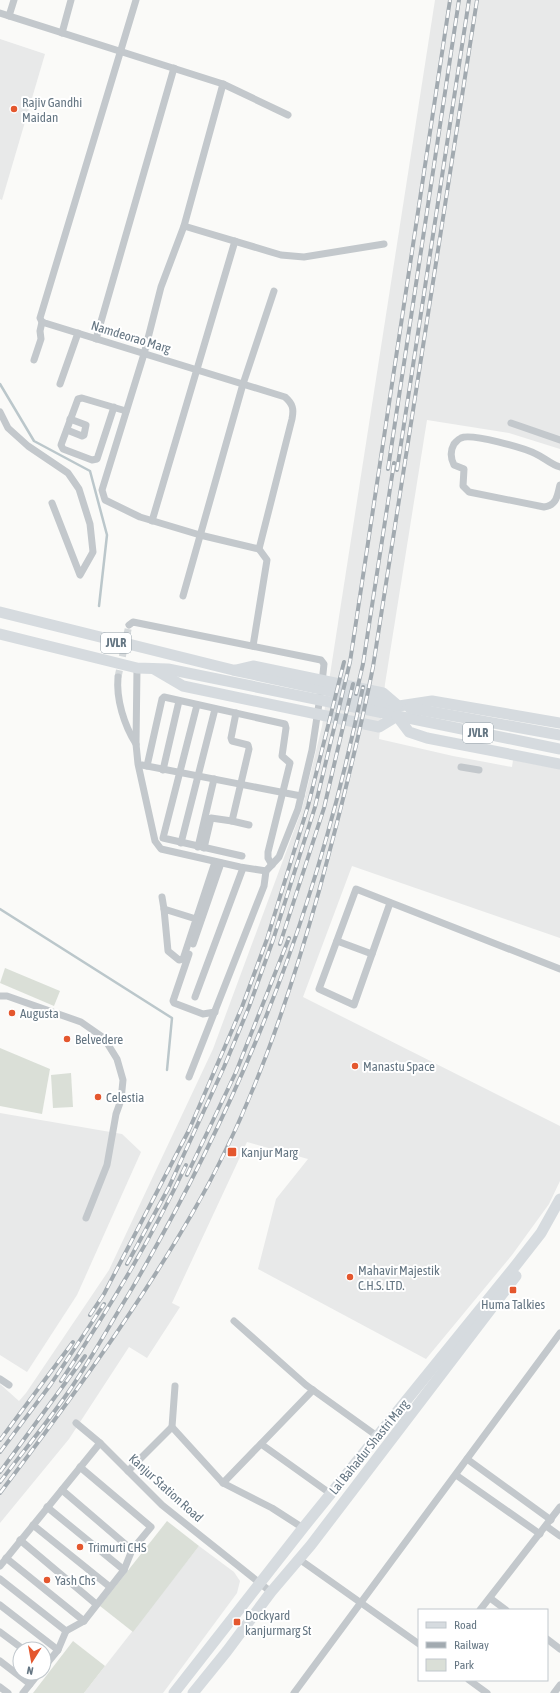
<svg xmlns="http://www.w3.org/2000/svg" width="560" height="1693" viewBox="0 0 560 1693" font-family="'Asap Condensed',sans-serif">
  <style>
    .built { fill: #e8e9e9 }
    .green { fill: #dadfd7 }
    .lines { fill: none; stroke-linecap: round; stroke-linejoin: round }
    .stream { stroke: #bbc7cb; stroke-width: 2.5 }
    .minor-tunnel { stroke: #d5d9db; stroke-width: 7; stroke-dasharray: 7 3.5; stroke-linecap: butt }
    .minor { stroke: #c3c8cc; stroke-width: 7 }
    .primary { stroke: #d6dbdf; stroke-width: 11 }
    .rail-casing { stroke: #a2aab0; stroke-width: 4 }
    .rail { stroke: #fff; stroke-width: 2.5; stroke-dasharray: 8; stroke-linecap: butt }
    .poi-dot { fill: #e4572e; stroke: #fff; stroke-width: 1.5 }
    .labels { text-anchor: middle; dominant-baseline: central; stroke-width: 4; stroke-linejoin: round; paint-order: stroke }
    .shield { fill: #fff; stroke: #939fa8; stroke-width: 1 }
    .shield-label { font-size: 12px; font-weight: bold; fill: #657683 }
    .poi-label { font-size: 13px; fill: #657683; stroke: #fff; text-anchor: start }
    .street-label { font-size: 13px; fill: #657683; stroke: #fff }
  </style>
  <rect width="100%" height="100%" fill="#fafaf8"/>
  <g class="built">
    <path d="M435,0h125v449l-51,-16 -82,-13 -42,264 -6,55 74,17 59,11 1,-7 47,9v169l-208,-72 -49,131 257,129v55l-11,23 -37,51 -86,104 -168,-90 18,-70 32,-40 -61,-17 -75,161 8,4 -33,51 -18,-11 -60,92 -69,84v-139l19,17 7,-8 83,-123 104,-221 89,-240 20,-83z"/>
    <path d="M0,39l45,15 -43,146 -2,-1z"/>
    <path d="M0,1113l122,21 19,18 -64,143 -50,77 -27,-17z"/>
    <path d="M199,1546l35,26 6,9 -3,12 -74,100h-79z"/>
  </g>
  <g class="green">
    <path d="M5,968l55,23 -6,15 -54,-23z"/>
    <path d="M0,1048l50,21 -8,45 -42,-8z"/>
    <path d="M71,1073l2,34 -20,1 -2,-33z"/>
    <path d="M167,1521l32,25 -66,86 -33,-26z"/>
    <path d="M73,1641l32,25 -21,27h-51z"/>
  </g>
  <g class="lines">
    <g class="stream">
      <path d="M0,384l34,57 56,30 17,64 -8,71"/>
      <path d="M0,909l172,109 -5,52"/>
    </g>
    <path class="minor-tunnel" d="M118,677l11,-52"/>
    <g class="minor">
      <path d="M136,0l-96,318 2,4 3,1 240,74c8,7 9,12 7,22l-33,130 8,11 -14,86"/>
      <path d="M0,13l223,71 65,31"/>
      <path d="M9,16l5,-16"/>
      <path d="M62,33l9,-33"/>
      <path d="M223,84l-39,142 -23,61 -17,67 -42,136 3,10 35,17 60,18 59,14"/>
      <path d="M184,226l97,29 23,2 80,-13"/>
      <path d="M96,339l78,-271"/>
      <path d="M34,360l7,-21 -1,-8 2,-9"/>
      <path d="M60,384l18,-51"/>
      <path d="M114,407l-17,52 -5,1 -29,-11 -2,-4 17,-46 4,-1 44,13"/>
      <path d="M0,412l8,16 20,18 40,27 11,16 11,35 3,28 -13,23 -28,-72"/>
      <path d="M511,423l49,17"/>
      <path d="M67,430l15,6 2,-1 2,-10 -16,-6"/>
      <path d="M560,467c-10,-3 -15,-9 -24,-13 -11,-6 -65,-21 -75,-16 -3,1 -5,4 -7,6 -4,7 -3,15 0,21l10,4 -1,17 6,6 75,15c13,-2 13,-11 16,-22"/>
      <path d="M152,521l83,-280"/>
      <path d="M183,596l60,-212 31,-93"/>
      <path d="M129,625l4,-3 188,38 3,4 -2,19"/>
      <path d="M137,668l-1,76 2,20 17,77 6,8 79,18 26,4"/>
      <path d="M118,677c-2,22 6,48 18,67"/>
      <path d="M197,705l-34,133 79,18"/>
      <path d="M142,765l159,31"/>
      <path d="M147,766l15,-67 2,-2 121,27 1,4 -4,28 8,7 -22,89v6l4,7"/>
      <path d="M461,767l18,3"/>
      <path d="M163,770l16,-69"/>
      <path d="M232,821l17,4"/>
      <path d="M181,843l34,-134"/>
      <path d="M198,847l16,-68"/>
      <path d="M204,848l7,-30 21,3 17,-72 -1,-4 -16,-4 -1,-3 5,-25"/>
      <path d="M162,897l2,12"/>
      <path d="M390,903l-36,102 -35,-16 37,-100 204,80"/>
      <path d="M196,919l-32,-10 4,42 11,9 4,-1 32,-97"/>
      <path d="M337,941l35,13"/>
      <path d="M193,944l28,-81"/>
      <path d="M189,954l-16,47 1,2 29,11 12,-2"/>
      <path d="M0,996h7l74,26 23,16 13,21 6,21 -2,20 -5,14 -9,51 -21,53"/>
      <path d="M195,997l48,-129"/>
      <path d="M189,1077l75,-191 2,-15 13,-14 19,-48 14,-59 8,-53"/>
      <path d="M234,1321l72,64 71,51"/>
      <path d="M0,1379l9,6"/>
      <path d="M175,1386l-3,41 51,56 49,25 31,20"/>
      <path d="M76,1423l24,20 62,62 109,87"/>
      <path d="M261,1444l70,50"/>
      <path d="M467,1459l84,61"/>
      <path d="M128,1471l44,-44"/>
      <path d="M456,1475l84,59"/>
      <path d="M223,1483l90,-93"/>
      <path d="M62,1490l70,60"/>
      <path d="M47,1507l77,63"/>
      <path d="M33,1525l77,62"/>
      <path d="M546,1526l14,10"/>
      <path d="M20,1540l76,64"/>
      <path d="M6,1558l78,63"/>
      <path d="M299,1559l120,85"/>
      <path d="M0,1566l100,-123"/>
      <path d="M0,1579l66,52"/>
      <path d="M490,1598l16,12"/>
      <path d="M0,1605l58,45"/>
      <path d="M480,1610l80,-103"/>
      <path d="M0,1632l23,17"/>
      <path d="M547,1639l13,10"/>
      <path d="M0,1661l30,23"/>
      <path d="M44,1667l14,-17 8,-19 18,-10 40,-51 8,-20 19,-23 -71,-60"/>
      <path d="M469,1680l18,13"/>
      <path d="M0,1687l8,6"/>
      <path d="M23,1693l16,-20"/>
      <path d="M294,1693l266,-360"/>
      <path d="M554,1693l6,-8"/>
    </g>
    <g class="primary">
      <path d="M0,612l233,58 166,36 33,-5 128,22"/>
      <path d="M0,634l137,34 31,1 392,80"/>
      <path d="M154,669l29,17 196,41 18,-11"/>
      <path d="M236,670l17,-4 130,27 14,12"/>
      <path d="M410,708l150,27"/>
      <path d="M397,716l12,16 18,6 133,26"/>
      <path d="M174,1693l129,-165 213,-263 25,-32 19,-34"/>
      <path d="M193,1693l34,-42 44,-59 40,-47 205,-269"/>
    </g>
    <defs>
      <g id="rail">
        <path d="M388,469l71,-469"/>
        <path d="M397,470l72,-470"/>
        <path d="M356,694l7,-30 31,-201"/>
        <path d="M280,944l44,-136 29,-124"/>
        <path d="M187,1175l49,-103 53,-134"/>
        <path d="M127,1264l41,-75 56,-122 25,-60 24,-67 42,-133 35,-145 100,-662"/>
        <path d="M90,1315l14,-21 85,-164 53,-123 25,-68 41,-133 36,-144"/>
        <path d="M61,1381c46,-69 90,-141 125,-216"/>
        <path d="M0,1440l73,-98"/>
        <path d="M0,1452l51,-68 53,-80"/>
        <path d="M0,1472l85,-116"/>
        <path d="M0,1482c22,-29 46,-58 67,-88 23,-33 42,-68 63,-102 72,-123 134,-254 177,-390 23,-71 41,-143 56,-215"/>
        <path d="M0,1493c68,-90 136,-182 193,-281 58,-100 95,-210 126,-321 20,-74 39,-148 54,-224l104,-667"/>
      </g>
    </defs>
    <use href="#rail" class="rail-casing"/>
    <use href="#rail" class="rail"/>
  </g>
  <g class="poi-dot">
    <circle cx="14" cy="109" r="4"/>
    <circle cx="12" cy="1013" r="4"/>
    <circle cx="67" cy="1039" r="4"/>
    <circle cx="355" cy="1066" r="4"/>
    <circle cx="98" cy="1097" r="4"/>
    <rect x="227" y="1147" width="10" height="10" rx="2"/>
    <circle cx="350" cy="1277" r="4"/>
    <rect x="509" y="1286" width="8" height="8" rx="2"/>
    <circle cx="80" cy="1547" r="4"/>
    <circle cx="47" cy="1580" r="4"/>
    <rect x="233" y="1618" width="8" height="8" rx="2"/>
  </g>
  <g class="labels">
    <g class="shield">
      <rect x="101" y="633" width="30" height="20" rx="3"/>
      <rect x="463" y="723" width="30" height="20" rx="3"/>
    </g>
    <g class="shield-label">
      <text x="116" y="643">JVLR</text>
      <text x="478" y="733">JVLR</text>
    </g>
    <g class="poi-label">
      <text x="22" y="102">Rajiv Gandhi<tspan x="22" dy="15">Maidan</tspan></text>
      <text x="20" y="1013">Augusta</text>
      <text x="75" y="1039">Belvedere</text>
      <text x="363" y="1066">Manastu Space</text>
      <text x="106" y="1097">Celestia</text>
      <text x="241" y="1152">Kanjur Marg</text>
      <text x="358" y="1270">Mahavir Majestik<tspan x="358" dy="15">C.H.S. LTD.</tspan></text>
      <text x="513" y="1304" text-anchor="middle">Huma Talkies</text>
      <text x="88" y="1547">Trimurti CHS</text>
      <text x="55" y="1580">Yash Chs</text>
      <text x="245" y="1615">Dockyard<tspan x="245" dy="15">kanjurmarg St</tspan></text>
    </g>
    <g class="street-label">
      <text transform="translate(131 337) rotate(17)">Namdeorao Marg</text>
      <text transform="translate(369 1447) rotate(-51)">Lal Bahadur Shastri Marg</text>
      <text transform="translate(166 1488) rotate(42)">Kanjur Station Road</text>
    </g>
  </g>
  <rect x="418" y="1609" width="130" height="72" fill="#ffffff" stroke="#c1c8cd"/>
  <rect x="426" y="1622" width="20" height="6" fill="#d6dbdf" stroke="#c1c8cd"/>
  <text x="454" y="1629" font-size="12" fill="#657683">Road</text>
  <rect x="426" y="1642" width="20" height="6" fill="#a2aab0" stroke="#c1c8cd"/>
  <text x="454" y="1649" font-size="12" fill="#657683">Railway</text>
  <rect x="426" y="1659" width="20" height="12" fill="#dadfd7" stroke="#c1c8cd"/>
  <text x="454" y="1669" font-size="12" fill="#657683">Park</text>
  <g transform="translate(32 1661) rotate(191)"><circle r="19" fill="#ffffff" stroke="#c1c8cd"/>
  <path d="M0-3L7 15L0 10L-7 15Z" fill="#e4572e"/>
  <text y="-6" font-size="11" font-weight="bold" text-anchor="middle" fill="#657683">N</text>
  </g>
</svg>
